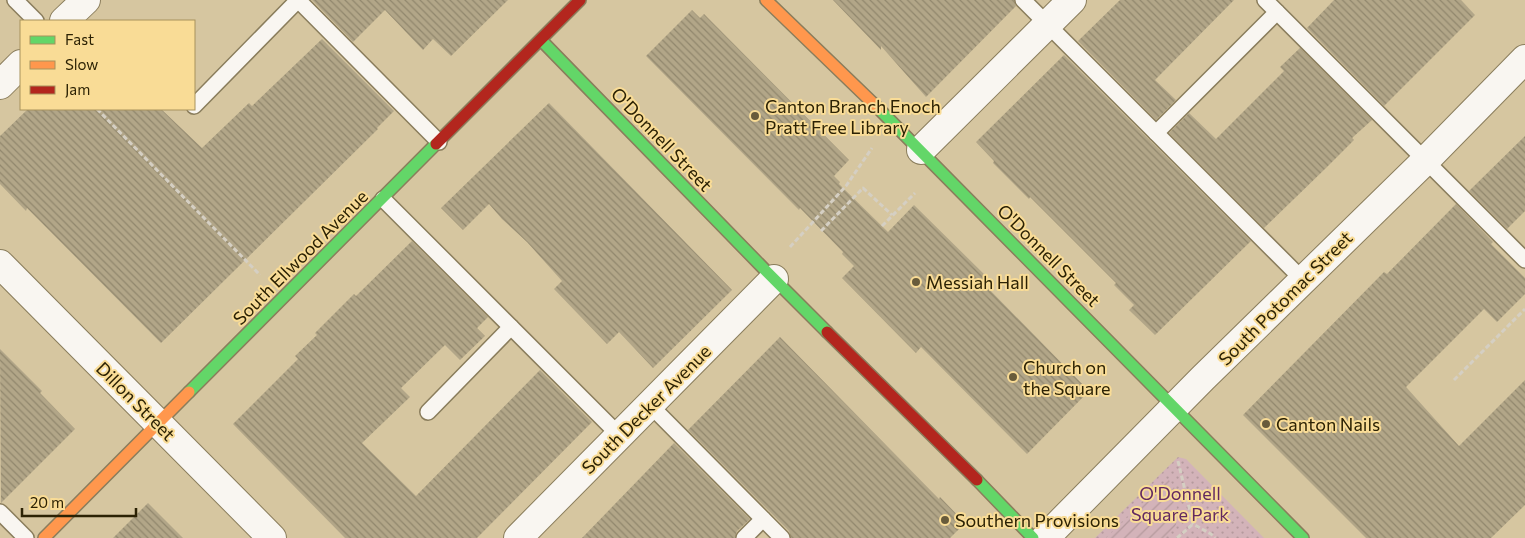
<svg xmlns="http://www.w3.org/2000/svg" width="1525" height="538" viewBox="0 0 1525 538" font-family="Commissioner,sans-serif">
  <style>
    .park { fill: url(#park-dots) }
    .garden { fill: url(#garden-furrows) }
    .building { fill: url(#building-back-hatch) }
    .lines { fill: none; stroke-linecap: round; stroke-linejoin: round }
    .lane-casing { stroke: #8a7d5c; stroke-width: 18 }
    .street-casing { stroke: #8a7d5c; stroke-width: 30 }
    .fast-casing { stroke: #8a7d5c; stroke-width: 14 }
    .slow-casing { stroke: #8a7d5c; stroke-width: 14 }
    .jam-casing { stroke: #8a7d5c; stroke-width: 14 }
    .path { stroke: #d5cfc3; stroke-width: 3; stroke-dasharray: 5 2.5; stroke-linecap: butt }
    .lane { stroke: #f9f6f1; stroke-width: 15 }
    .street { stroke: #f9f6f1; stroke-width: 28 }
    .fast { stroke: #63d668; stroke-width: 11 }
    .slow { stroke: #ff974d; stroke-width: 11 }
    .jam { stroke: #b3261e; stroke-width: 11 }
    .poi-dot { fill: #685b3b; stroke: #f9dc96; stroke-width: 2 }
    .labels { text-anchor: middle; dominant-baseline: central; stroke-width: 4; stroke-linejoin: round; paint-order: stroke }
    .poi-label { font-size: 18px; fill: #2c2204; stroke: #f9dc96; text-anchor: start }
    .street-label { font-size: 18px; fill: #2c2204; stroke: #f9dc96 }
    .park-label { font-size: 18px; fill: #622961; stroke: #f9dc96 }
  </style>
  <defs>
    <pattern id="park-dots" width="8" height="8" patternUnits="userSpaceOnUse" patternTransform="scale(1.25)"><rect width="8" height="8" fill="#d3b3b9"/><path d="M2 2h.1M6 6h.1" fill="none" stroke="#b59a9d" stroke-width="1.8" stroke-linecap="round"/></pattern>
    <pattern id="garden-furrows" width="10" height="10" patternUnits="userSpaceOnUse" patternTransform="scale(1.25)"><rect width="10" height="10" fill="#d3b3b9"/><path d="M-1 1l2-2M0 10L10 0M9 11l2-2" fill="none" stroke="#b59a9d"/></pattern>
    <pattern id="building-back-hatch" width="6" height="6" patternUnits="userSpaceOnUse" patternTransform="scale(1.25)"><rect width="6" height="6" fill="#b2a688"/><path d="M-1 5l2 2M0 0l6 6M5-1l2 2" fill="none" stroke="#91876d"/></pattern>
  </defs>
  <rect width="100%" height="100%" fill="#d6c6a0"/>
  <path class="park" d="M1178,457l8,2 78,79h-169z"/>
  <path class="garden" d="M1168,479l6,7 4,32 -3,9 -11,11h-58z"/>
  <g class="building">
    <path d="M312,0h196l-57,56 -18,-17 -10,11 -38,-40 -32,32z"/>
    <path d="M833,0h181l2,6 -90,91 -45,-51v4z"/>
    <path d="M1120,0h114l-79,80 21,20 -20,20 -78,-79z"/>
    <path d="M1334,0h127l14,15 -91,91 -77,-78z"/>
    <path d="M692,10l8,8 4,-4 145,146 -15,16 6,6 -1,2 49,48 26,-27 75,74 -5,5 105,107 -62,63 -106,-107 -5,6 -74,-75 12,-12 -12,-12 1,-2 -43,-44 -1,2 -153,-154z"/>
    <path d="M322,39l72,72 -17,17 1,1 -217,214 -134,-135 -1,3 -26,-27v-48l28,-27h133l41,39 47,-45 3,3z"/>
    <path d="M1300,48l72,72 -20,18 2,2 -28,28 -62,60 -95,-95 20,-20 27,26 68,-68 -4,-4z"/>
    <path d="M1064,55l187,186 -96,94 -26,-25 5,-5 -20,-20 2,-2 -86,-86 -1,2 -36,-36 1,-2 -18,-19z"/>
    <path d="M549,103l183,187 -79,78 -34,-36 -12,12 -53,-55 8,-8 -35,-39 -25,-23 -13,-15 -26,26 -22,-22z"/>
    <path d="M1525,136v75l-18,18 -38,-38z"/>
    <path d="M1456,204l37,38 -2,2 34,34v16l-28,28 -13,-13 -78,78 53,59 66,-66v125l-34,33h-125l-123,-123 141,-143 3,2z"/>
    <path d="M412,241l76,76 -11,11 8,8 -25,24 -15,-15 -44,43 9,9 -48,46 54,53 124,-126 52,52 -115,116h-132l-112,-114 65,-65 -3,-3 22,-21 -2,-2 39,-39 2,2z"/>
    <path d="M780,337l159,162 1,-2 25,26 -15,15h-159l-2,-7 -101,-101z"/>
    <path d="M0,349l42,42 -2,2 35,36 -74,74z"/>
    <path d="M674,443l76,76 -13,12 -2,7h-153z"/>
    <path d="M148,503l35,35h-70z"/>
  </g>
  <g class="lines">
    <defs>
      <g id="lane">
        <path d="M15,0l21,21"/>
        <path d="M298,0l141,142"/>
        <path d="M1023,0l280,280"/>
        <path d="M1265,0l260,260"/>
        <path d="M194,106l104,-106"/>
        <path d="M1156,133l121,-121"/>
        <path d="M383,199l236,236"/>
        <path d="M650,405l132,133"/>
        <path d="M428,412l83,-85"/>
        <path d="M0,512l26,26"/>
        <path d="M744,538l19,-19"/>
      </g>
      <g id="street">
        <path d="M64,21l22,-21"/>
        <path d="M0,85l21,-21"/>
        <path d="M921,150l151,-150"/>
        <path d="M0,264l272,274"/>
        <path d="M518,538l256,-259"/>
        <path d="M1045,538l158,-160 222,-217 100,-102"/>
      </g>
      <g id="fast">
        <path d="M541,40l225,231 61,61"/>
        <path d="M878,108l425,430"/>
        <path d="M189,392l247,-248"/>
        <path d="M977,480l56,58"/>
      </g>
      <g id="slow">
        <path d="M766,0l112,108"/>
        <path d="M44,538l145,-146"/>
      </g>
      <g id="jam">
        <path d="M436,144l144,-144"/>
        <path d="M827,332l150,148"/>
      </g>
    </defs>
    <use href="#lane" class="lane-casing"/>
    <use href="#street" class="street-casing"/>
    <use href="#fast" class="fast-casing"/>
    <use href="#slow" class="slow-casing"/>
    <use href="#jam" class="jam-casing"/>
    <g class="path">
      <path d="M97,109l163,166"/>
      <path d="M882,226l33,-33"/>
      <path d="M821,231l42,-43 29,27"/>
      <path d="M790,247l56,-61 26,-38"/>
      <path d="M1454,380l71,-71"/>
      <path d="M1178,461l15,63 18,10 4,4"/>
      <path d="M1177,538l16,-14"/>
    </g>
    <use href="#lane" class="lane"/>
    <use href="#street" class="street"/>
    <use href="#fast" class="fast"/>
    <use href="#slow" class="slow"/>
    <use href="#jam" class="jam"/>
  </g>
  <g class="poi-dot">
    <circle cx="755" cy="116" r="5"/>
    <circle cx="916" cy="282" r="5"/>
    <circle cx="1013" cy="377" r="5"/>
    <circle cx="1266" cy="424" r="5"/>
    <circle cx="945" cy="520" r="5"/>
  </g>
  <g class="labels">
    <g class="poi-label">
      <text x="765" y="106">Canton Branch Enoch<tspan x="765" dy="21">Pratt Free Library</tspan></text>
      <text x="926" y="282">Messiah Hall</text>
      <text x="1023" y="367">Church on<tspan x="1023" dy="21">the Square</tspan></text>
      <text x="1276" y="424">Canton Nails</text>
      <text x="955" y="520">Southern Provisions</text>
    </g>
    <g class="street-label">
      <text transform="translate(662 139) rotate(46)">O'Donnell Street</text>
      <text transform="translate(1049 255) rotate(45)">O'Donnell Street</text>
      <text transform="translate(300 257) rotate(-45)">South Ellwood Avenue</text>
      <text transform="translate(1285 298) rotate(-45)">South Potomac Street</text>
      <text transform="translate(136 401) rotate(45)">Dillon Street</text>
      <text transform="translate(646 409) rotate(-45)">South Decker Avenue</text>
    </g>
    <g class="park-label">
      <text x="1180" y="493">O'Donnell<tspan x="1180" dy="21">Square Park</tspan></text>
    </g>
  </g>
  <rect x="20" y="20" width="175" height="90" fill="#f9dc96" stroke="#a7925c"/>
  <rect x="30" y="36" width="25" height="8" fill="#63d668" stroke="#a7925c"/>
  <text x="65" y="45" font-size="15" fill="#2c2204">Fast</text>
  <rect x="30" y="61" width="25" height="8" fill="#ff974d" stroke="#a7925c"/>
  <text x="65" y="70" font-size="15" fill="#2c2204">Slow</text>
  <rect x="30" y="86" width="25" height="8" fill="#b3261e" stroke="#a7925c"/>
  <text x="65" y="95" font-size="15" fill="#2c2204">Jam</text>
  <path d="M22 508v8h114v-8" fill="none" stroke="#2c2204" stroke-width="2.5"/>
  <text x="30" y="508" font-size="15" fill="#2c2204" stroke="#f9dc96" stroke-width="4" paint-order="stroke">20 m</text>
</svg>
